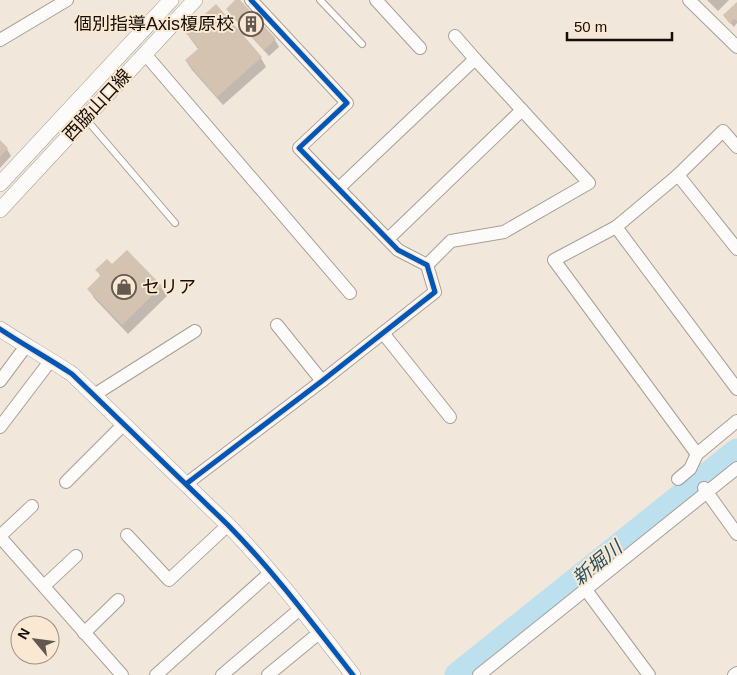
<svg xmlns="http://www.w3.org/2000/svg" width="737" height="675" viewBox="0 0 737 675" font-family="Helvetica,'Noto Sans JP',sans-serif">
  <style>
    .shadow { fill: #0003 }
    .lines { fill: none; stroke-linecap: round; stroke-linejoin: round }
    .river { stroke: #bce0ed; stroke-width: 25 }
    .building { fill: #d4c3b1 }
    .service-casing { stroke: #a79f96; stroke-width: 8 }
    .minor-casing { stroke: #a79f96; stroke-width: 14 }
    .tertiary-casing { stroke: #a79f96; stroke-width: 16 }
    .service { stroke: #fdfbfa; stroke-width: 6 }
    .minor { stroke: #fdfbfa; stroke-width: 12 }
    .tertiary { stroke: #fdfbfa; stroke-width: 15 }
    .cycleway-casing { stroke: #fbe8d2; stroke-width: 8 }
    .cycleway { stroke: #0057b8; stroke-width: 5 }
    .labels { text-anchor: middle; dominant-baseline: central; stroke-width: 4; stroke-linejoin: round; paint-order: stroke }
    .poi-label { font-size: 18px; fill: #140e07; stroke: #fbe8d2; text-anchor: end }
    .street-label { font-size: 18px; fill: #140e07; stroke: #fbe8d2 }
    .water-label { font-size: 19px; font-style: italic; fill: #234f60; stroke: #fbe8d2 }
  </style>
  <rect width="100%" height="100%" fill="#f2e7db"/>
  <g class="shadow">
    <path d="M237,0l38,40 4,7 -10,9 -37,-40 -4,-7z"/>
    <path d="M707,0h22l-11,11z"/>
    <path d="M737,3v20l-3,4 -10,-11z"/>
    <path d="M186,32l75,26 5,9 -43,38 -31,-35 -6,-9 13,-11 -7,-9z"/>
    <path d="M0,142l7,7 4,7 -11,12z"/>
    <path d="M112,266l49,21 6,9 -39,38 -34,-36 -5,-9 12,-12 -4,-7z"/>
  </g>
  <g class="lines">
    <path class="river" d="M457,675l280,-224"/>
  </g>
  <g class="building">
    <path d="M235,0h5l36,39 -12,11 -38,-41z"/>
    <path d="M737,2v19l-3,-2 -4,5 -7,-9z"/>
    <path d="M216,4l46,53 -45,40 -32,-37 14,-12 -14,-16z"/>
    <path d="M0,140l8,8 -8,9z"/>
    <path d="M127,250l35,36 -40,39 -35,-36 14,-14 -6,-5 12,-11 5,5z"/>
  </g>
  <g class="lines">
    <defs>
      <g id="service">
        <path d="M320,0l42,44"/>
        <path d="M86,119l89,104"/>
      </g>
      <g id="minor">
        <path d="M376,0l44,48"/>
        <path d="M689,0l48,47"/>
        <path d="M0,40l67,-40"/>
        <path d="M145,54l205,239"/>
        <path d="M737,147l-14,-16 -45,44 59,74"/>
        <path d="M678,175l-62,52 121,162"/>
        <path d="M339,188l136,-129 -20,-23"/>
        <path d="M616,227l-62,33 143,194 40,-33"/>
        <path d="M388,239l134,-129 -47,-51"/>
        <path d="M427,265l24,-24 53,-9 85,-49 -67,-73"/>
        <path d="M277,325l45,56"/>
        <path d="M383,333l67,84"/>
        <path d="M0,381l26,-35"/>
        <path d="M94,395l101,-64"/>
        <path d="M0,427l51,-67"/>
        <path d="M678,479l12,-10 7,-15"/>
        <path d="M66,482l58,-58"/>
        <path d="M186,484l136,-103 113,-89 -8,-27 -29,-15 -99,-102 48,-45 -96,-103"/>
        <path d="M704,488l33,46"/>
        <path d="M127,535l42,45 59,-55"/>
        <path d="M0,536l32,-30"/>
        <path d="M0,537l122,138"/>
        <path d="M44,586l32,-30"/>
        <path d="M586,590l63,85"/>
        <path d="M84,633l34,-33"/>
        <path d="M156,675l115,-103"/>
        <path d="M222,675l78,-66"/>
        <path d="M268,675l51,-42"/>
        <path d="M479,675l258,-207"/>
        <path d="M734,675l3,-2"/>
      </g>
      <g id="tertiary">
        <path d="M0,184l171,-184"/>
        <path d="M0,210l195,-210"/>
        <path d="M0,329c24,16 48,29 72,45l156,151c46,47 85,99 125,150"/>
      </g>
    </defs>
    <use href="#service" class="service-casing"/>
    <use href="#minor" class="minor-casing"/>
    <use href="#tertiary" class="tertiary-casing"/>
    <use href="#service" class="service"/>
    <use href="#minor" class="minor"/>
    <use href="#tertiary" class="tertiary"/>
    <defs>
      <g id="cycleway">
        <path d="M0,329c24,16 48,29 72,45l156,151c46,47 85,99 125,150"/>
        <path d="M186,484l136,-103 113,-89 -8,-27 -29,-15 -99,-102 48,-45 -96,-103"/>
      </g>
    </defs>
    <use href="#cycleway" class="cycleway-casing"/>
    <use href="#cycleway" class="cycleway"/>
  </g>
  <defs>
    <symbol id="building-ring" viewBox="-11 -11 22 22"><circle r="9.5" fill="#fbe8d2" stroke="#625a51" stroke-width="1.5"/><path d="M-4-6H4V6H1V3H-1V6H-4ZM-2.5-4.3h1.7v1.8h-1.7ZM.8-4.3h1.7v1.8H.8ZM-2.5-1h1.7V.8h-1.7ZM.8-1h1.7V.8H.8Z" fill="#625a51"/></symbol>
    <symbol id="shop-ring" viewBox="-11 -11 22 22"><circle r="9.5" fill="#fbe8d2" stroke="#625a51" stroke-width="1.5"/><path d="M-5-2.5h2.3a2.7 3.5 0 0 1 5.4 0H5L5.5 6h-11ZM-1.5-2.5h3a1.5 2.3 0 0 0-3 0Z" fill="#625a51"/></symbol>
  </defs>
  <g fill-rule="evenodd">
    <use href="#building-ring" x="237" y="10" width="28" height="28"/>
    <use href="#shop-ring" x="110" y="273" width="28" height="28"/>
  </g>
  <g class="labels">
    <g class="poi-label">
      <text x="234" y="24">個別指導Axis榎原校</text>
      <text x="142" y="287" text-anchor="start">セリア</text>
    </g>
    <g class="street-label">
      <text transform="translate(97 105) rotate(-47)">西脇山口線</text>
    </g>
    <g class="water-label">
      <text transform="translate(597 563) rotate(-39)">新堀川</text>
    </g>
  </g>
  <g transform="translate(35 640) rotate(299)"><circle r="24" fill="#fbe8d2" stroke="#9f9181"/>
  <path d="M0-4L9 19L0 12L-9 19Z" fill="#625a51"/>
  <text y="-8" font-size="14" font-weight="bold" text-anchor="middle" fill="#140e07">N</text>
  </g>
  <path d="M567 32v8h105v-8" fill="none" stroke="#140e07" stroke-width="2.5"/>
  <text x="574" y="32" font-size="15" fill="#140e07" stroke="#fbe8d2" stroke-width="4" paint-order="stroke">50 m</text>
</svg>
